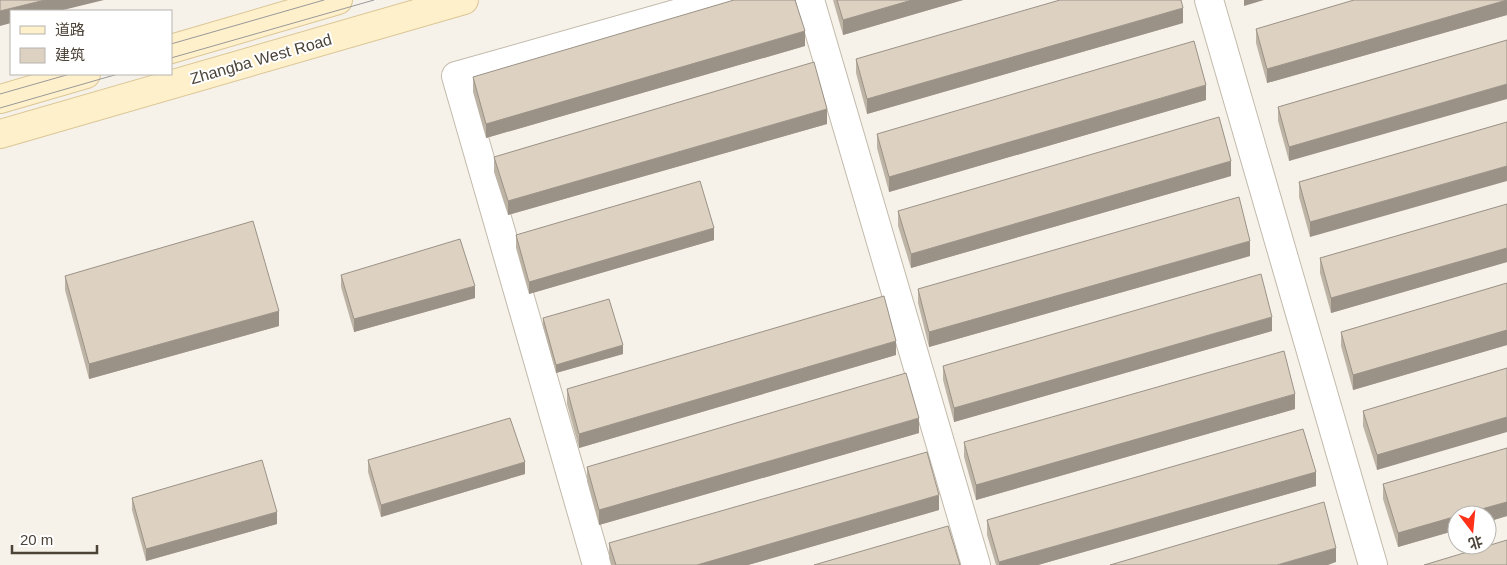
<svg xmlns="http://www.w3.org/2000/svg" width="1507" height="565" viewBox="0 0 1507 565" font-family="Helvetica,'Noto Sans SC',sans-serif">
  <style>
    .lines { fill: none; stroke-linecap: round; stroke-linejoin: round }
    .street-casing { stroke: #c3baab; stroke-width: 30 }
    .secondary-casing { stroke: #dbc695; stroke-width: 30 }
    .street { stroke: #fff; stroke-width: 28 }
    .secondary { stroke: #fff0cc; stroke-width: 28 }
    .tram { stroke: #999; stroke-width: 1 }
    .wall { fill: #beb4a6 }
    .shaded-wall { fill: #9b9287 }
    .building { fill: #ddd1c1; stroke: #9b9287 }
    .labels { text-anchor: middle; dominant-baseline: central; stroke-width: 4; stroke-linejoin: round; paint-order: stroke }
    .street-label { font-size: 16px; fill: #4c4337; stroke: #fff }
  </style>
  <rect width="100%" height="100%" fill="#f6f2ea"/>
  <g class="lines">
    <defs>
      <g id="street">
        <path d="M810,0l166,565"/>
        <path d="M1209,0l164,565"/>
        <path d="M597,565l-141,-489 269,-76"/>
      </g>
      <g id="secondary">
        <path d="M171,49l167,-49"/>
        <path d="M0,99l86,-25"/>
        <path d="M0,134l464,-134"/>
      </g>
    </defs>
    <use href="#street" class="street-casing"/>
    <use href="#secondary" class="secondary-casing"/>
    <use href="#street" class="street"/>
    <use href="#secondary" class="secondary"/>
    <g class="tram">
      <path d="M171,44l153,-44"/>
      <path d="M171,58l203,-58"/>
      <path d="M0,94l70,-20"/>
      <path d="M0,108l118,-34"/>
    </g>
  </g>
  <g class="wall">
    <path d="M833,0h130l-120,35z"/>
    <path d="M1507,0v15l-240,68 -11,-40v-14z"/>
    <path d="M1183,23l-316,91 -11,-41v-14z"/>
    <path d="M1507,40l-218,121 -11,-40v-14z"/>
    <path d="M805,46l-319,92 -13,-46v-15z"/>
    <path d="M1206,100l-317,92 -12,-44v-14z"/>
    <path d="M1507,122l-197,115 -11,-40v-15z"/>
    <path d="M827,124l-319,91 -14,-43v-15z"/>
    <path d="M1231,176l-320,92 -13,-42v-15z"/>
    <path d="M1507,204v58l-176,51 -11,-40v-15z"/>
    <path d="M516,235l198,5 -185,54 -13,-46z"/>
    <path d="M1250,256l-321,91 -11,-44v-14z"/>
    <path d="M341,275l134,23 -121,34 -13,-45z"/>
    <path d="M65,276l214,50 -190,53 -24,-89z"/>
    <path d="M1507,283v62l-154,45 -12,-44v-14z"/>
    <path d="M543,318l80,36 -67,19 -13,-47z"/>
    <path d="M1272,331l-318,91 -11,-42v-14z"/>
    <path d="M896,355l-317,93 -12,-44v-15z"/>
    <path d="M1507,368l-130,102 -14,-44v-15z"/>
    <path d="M1295,409l-319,91 -12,-43v-15z"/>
    <path d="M919,433l-320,92 -12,-44v-14z"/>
    <path d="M1507,448v68l-20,6v-7h-30v15l-59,17 -15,-48v-15z"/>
    <path d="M368,460l157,14 -144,43 -13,-45z"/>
    <path d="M1316,486l-278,79h-42l-9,-30v-15z"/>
    <path d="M132,498l145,26 -131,37 -14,-51z"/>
    <path d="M939,510l-191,55h-137l-2,-7v-15z"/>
  </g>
  <g class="shaded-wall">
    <path d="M45,0h59l-45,11h-48v12l-11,3v-15z"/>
    <path d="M912,0h51l-120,35v-15z"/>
    <path d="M1244,0h20l-20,6z"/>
    <path d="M1507,0v15l-240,68v-14z"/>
    <path d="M1183,8v15l-316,91v-15z"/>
    <path d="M805,31v15l-319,92v-14z"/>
    <path d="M1507,84v15l-218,62v-14z"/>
    <path d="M1206,85v15l-317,92v-15z"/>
    <path d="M827,109v15l-319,91v-14z"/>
    <path d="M1231,161v15l-320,92v-14z"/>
    <path d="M1507,166v15l-197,56v-15z"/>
    <path d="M714,228v12l-185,54v-12z"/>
    <path d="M1250,241v15l-321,91v-15z"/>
    <path d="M1507,248v14l-176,51v-15z"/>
    <path d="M475,286v12l-121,34v-13z"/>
    <path d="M279,311v15l-190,53v-15z"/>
    <path d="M1272,317v14l-318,91v-14z"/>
    <path d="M1507,330v15l-154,45v-15z"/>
    <path d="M896,341v14l-317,93v-14z"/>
    <path d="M623,345v9l-67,19v-8z"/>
    <path d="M1295,394v15l-319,91v-15z"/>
    <path d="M1507,417v15l-130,38v-15z"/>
    <path d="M919,418v15l-320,92v-15z"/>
    <path d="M525,462v12l-144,43v-12z"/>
    <path d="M1316,472v14l-278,79h-39v-3z"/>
    <path d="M939,495v15l-191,55h-51z"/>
    <path d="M1507,502v14l-20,6v-7h-27z"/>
    <path d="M277,512v12l-131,37v-12z"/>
    <path d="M1457,516v14l-59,17v-14z"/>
    <path d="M1336,548v14l-8,3h-51z"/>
  </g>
  <g class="building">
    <path d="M0,0h45l-45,11z"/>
    <path d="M734,0h61l10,31 -319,93 -13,-47z"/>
    <path d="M837,0h75l-69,20z"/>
    <path d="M1060,0h121l2,8 -316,91 -11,-40z"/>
    <path d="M1354,0h153l-240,69 -11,-40z"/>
    <path d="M1507,40v44l-218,63 -11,-40z"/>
    <path d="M1194,41l12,44 -317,92 -12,-43z"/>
    <path d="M814,62l13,47 -319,92 -14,-44z"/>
    <path d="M1219,117l12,44 -320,93 -13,-43z"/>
    <path d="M1507,122v44l-197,56 -11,-40z"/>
    <path d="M700,181l14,47 -185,54 -13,-47z"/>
    <path d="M1239,197l11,44 -321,91 -11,-43z"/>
    <path d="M1507,204v44l-176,50 -11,-40z"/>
    <path d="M253,221l26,90 -190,53 -24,-88z"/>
    <path d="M460,239l15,47 -121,33 -13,-44z"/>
    <path d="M1261,274l11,43 -318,91 -11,-42z"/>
    <path d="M1507,283v47l-154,45 -12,-43z"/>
    <path d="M884,296l12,45 -317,93 -12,-45z"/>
    <path d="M609,299l14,46 -67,20 -13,-47z"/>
    <path d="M1284,351l11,43 -319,91 -12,-43z"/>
    <path d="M1507,368v49l-130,38 -14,-44z"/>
    <path d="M906,373l13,45 -320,92 -12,-43z"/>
    <path d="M510,418l15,44 -144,43 -13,-45z"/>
    <path d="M1303,429l13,43 -317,90 -12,-42z"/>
    <path d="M1507,448v54l-47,13h-3v1l-59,17 -15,-49z"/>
    <path d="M927,452l12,43 -242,70h-81l-7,-22z"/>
    <path d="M262,460l15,52 -131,37 -14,-51z"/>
    <path d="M1324,502l12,46 -59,17h-167z"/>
    <path d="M948,526l12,39h-146z"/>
    <path d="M1507,540v25h-83z"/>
  </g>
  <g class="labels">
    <g class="street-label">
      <text transform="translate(261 59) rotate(-16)">Zhangba West Road</text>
    </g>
  </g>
  <rect x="10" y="10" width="162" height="65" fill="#ffffff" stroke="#b7b4af"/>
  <rect x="20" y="26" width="25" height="8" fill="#fff0cc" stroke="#b7b4af"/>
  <text x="55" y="35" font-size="15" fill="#4c4337">道路</text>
  <rect x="20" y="48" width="25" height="15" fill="#ddd1c1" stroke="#b7b4af"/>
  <text x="55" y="60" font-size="15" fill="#4c4337">建筑</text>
  <g transform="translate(1472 530) rotate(164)"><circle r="24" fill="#ffffff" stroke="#b7b4af"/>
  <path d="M0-4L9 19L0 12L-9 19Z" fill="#ff3119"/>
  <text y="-8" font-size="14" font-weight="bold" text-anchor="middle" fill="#4c4337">北</text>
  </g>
  <path d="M12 545v8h85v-8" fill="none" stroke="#4c4337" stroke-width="2.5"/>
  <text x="20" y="545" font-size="15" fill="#4c4337" stroke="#ffffff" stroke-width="4" paint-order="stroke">20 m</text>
</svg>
